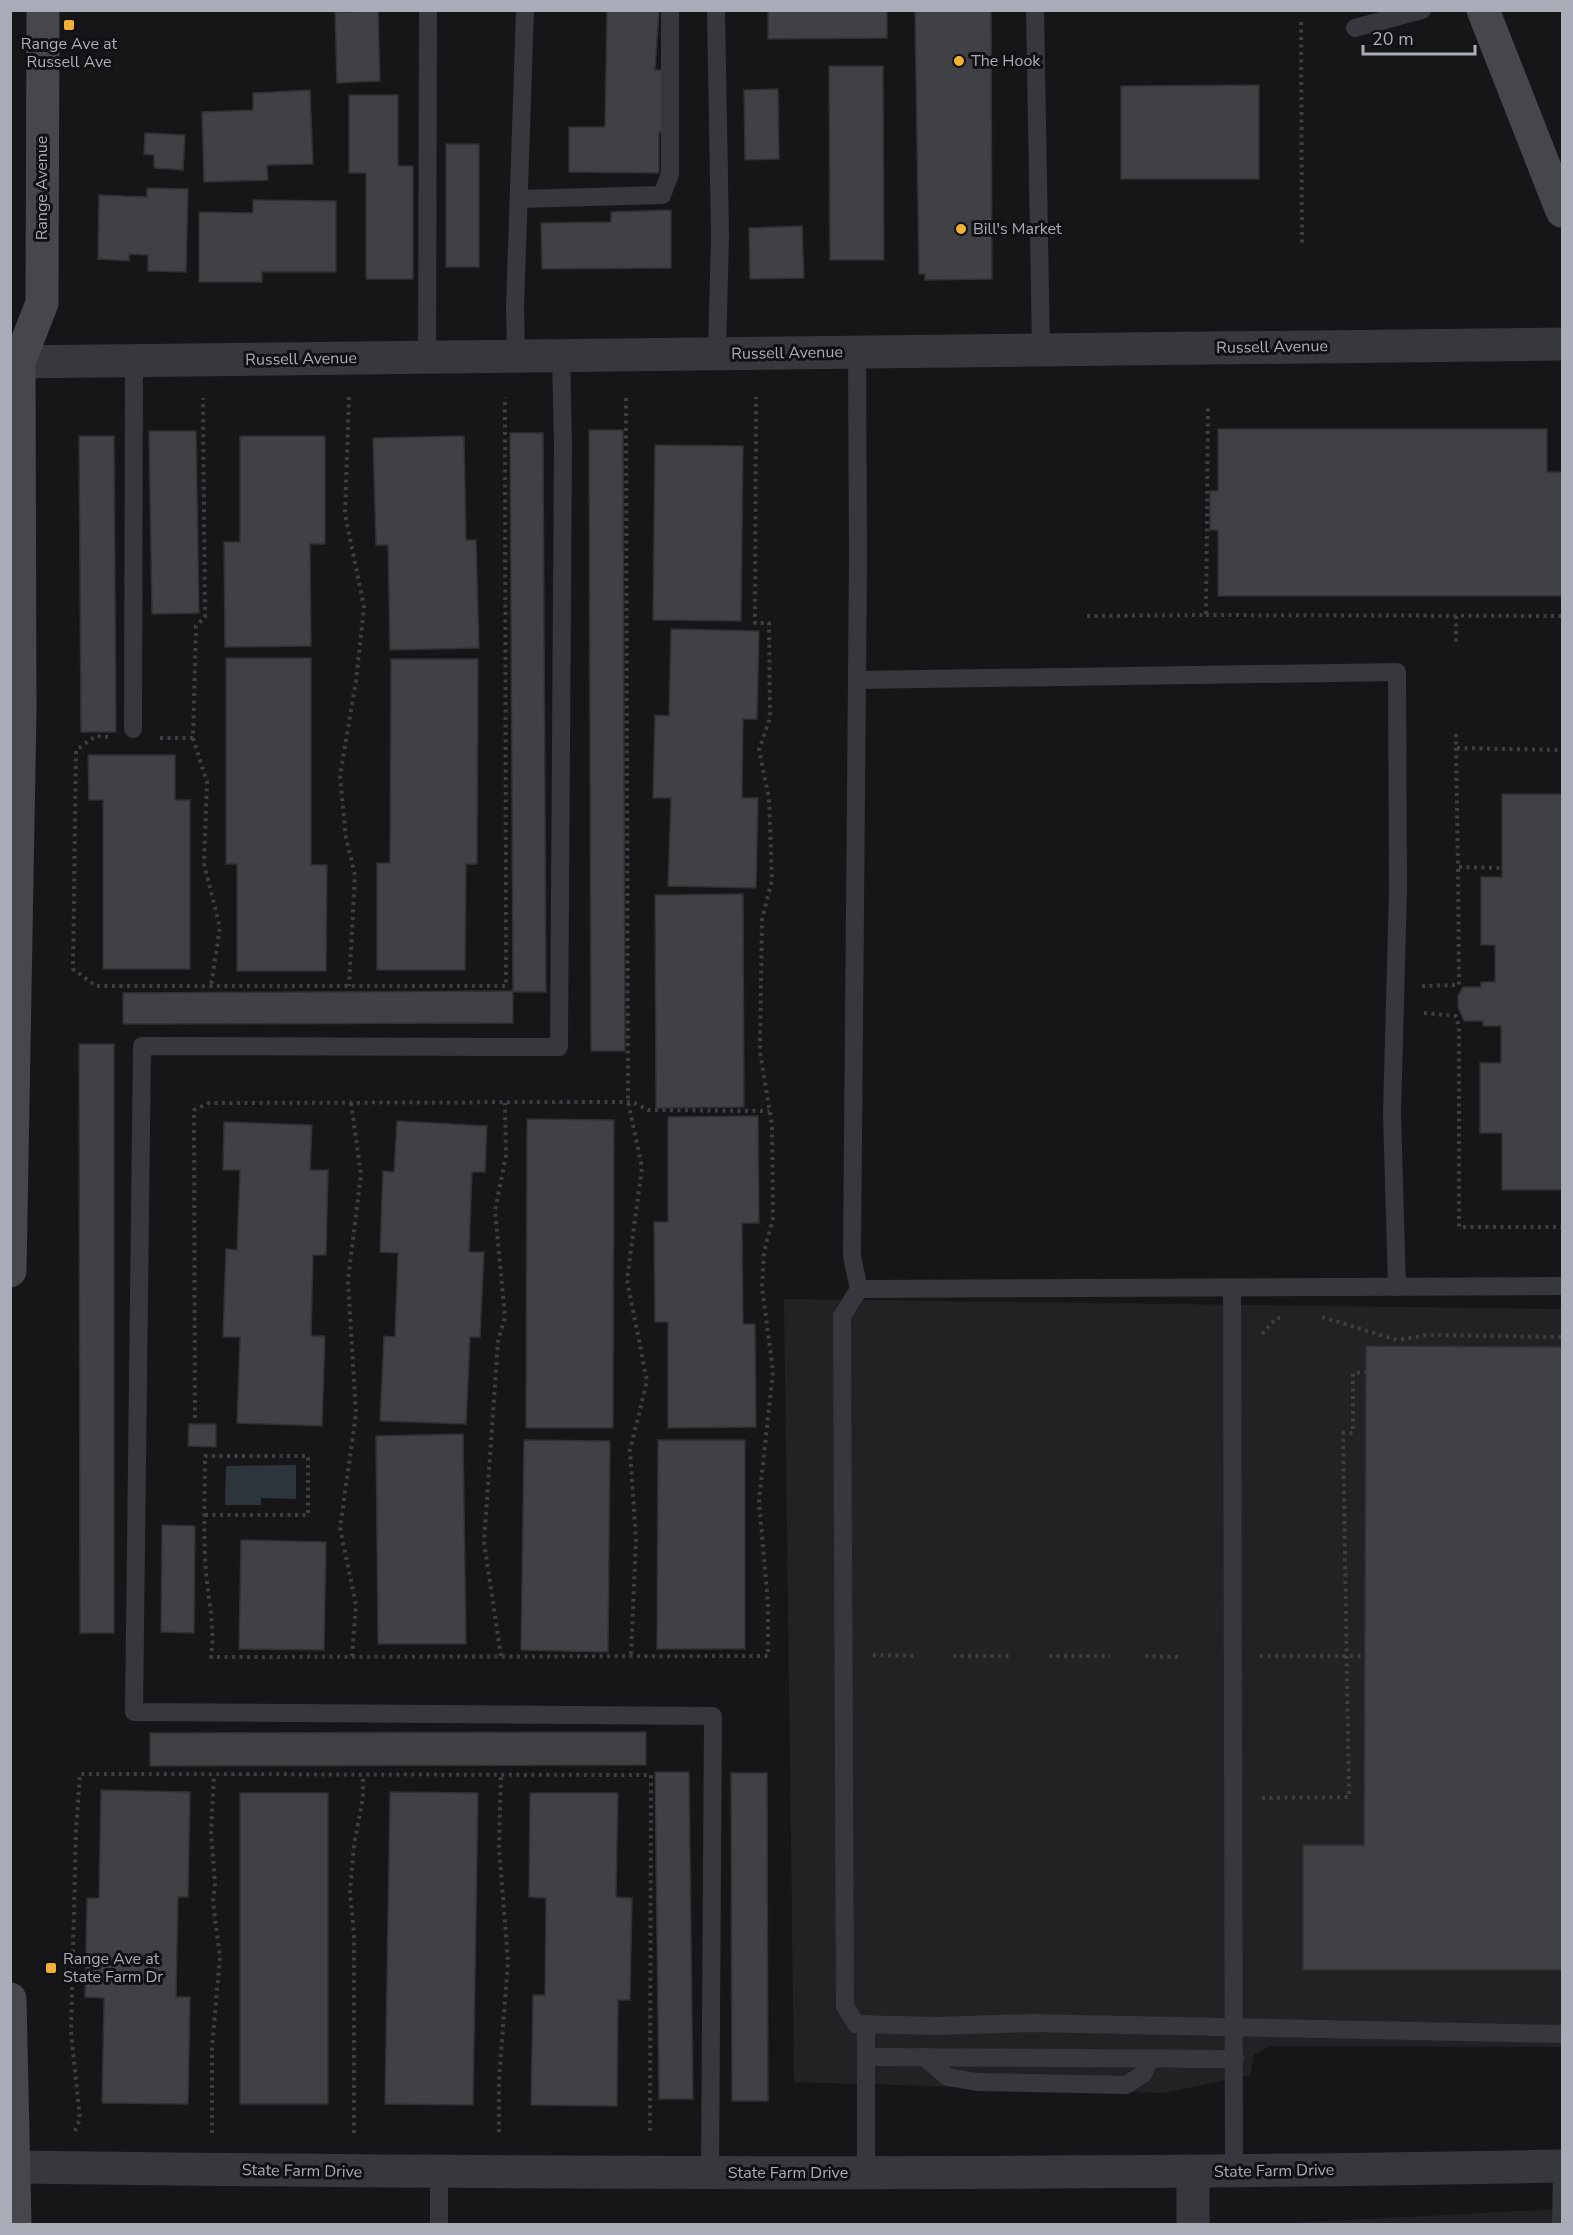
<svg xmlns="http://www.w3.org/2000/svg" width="1573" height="2235" viewBox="0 0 1573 2235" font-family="'Nunito Sans',sans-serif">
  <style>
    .built { fill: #222225 }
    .water { fill: #2c353c }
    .building { fill: #404145; stroke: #303034; stroke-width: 1.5 }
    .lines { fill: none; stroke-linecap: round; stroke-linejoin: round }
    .path { stroke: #3d3f44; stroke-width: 4; stroke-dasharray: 3 4.5; stroke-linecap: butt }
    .lane { stroke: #37383d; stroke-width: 18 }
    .street { stroke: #37383d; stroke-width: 33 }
    .secondary { stroke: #45474d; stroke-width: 33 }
    .poi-dot { fill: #f2b134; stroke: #111113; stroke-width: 2 }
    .labels { text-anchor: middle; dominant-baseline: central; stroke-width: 6; stroke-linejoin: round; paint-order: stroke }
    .poi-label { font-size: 16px; fill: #a8adb8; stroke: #111113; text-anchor: start }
    .street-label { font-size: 16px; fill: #a8adb8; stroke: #111113 }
  </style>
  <rect width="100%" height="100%" fill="#161618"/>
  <g class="built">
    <path d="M784,1299l778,10v738l-293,-1 -15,9 -4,20 -87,18 -369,-11z"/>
    <path d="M1562,2209v15h-291z"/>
  </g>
  <path class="water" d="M296,1465v34l-35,-1v7h-36l1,-39z"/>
  <g class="building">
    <path d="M607,10h52l-4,60h12l-1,62h-7v41l-90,-1v-45h36z"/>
    <path d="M768,10h119v28l-119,1z"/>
    <path d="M915,10h76l1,269 -67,1v-6h-6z"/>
    <path d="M378,11l2,70 -43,2 -2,-71z"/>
    <path d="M829,66h54l1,194h-54z"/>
    <path d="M1259,85v94h-138v-93z"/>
    <path d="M778,89l1,70 -34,1 -1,-70z"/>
    <path d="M310,90l3,74 -46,1 1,15 -64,2 -2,-70 51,-2v-17z"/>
    <path d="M349,95h49v71h15v113h-47v-106h-17z"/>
    <path d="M145,133l40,2 -2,35 -29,-2v-13l-10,-1z"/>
    <rect x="446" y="144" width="33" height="123"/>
    <path d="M147,188l41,1 -2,83 -38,-1v-16l-19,-1v7l-31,-2 1,-64 48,2z"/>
    <path d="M253,200l83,1v71h-74v10h-63v-70l54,1z"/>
    <path d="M671,210v58l-129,1 -1,-46 70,-1v-10z"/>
    <path d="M802,226l2,52 -54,1 -1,-51z"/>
    <path d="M1218,429h329v43h15v124h-344v-66h-8v-39h8z"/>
    <path d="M589,430h34l2,621h-34z"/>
    <path d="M149,431h47l3,182 -47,1z"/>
    <path d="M510,433h33l3,559h-33v31l-390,1v-31l390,-2z"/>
    <path d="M79,436h35l2,296h-35z"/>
    <path d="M240,436h85v108h-15l1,102 -86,1 -1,-105h16z"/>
    <path d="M464,436l2,104h10l3,108 -89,2 -2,-105h-12l-3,-107z"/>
    <path d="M655,445l88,1 -2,175 -88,-1z"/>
    <path d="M671,629l88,2 -2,88h-14l-1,79h16l-2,90 -88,-2 3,-88h-18l2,-83 14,1z"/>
    <path d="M226,658h85v207h16l-1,106h-89v-107h-11z"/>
    <path d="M391,659h87l-1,205h-11l-1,106h-88v-107h13z"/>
    <path d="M88,755h87v45h15v169h-87v-169h-14z"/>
    <path d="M1502,794h60v396h-60v-57h-22v-70h21v-37h-18v-5h-19l-6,-14v-11l5,-9h18v-5h14v-37h-14v-68h21z"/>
    <path d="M743,894l1,213 -88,1 -1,-213z"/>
    <path d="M79,1044h35v589h-34z"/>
    <path d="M758,1116l1,107h-17l1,101h12l1,103 -88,1v-106h-13l-1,-100h14v-105z"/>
    <path d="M527,1119l87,1 -1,308h-87z"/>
    <path d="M397,1121l90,5 -2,46h-13l-3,80h15l-4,85h-10l-4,87 -86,-3 4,-85 11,1 3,-84 -18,-1 3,-81 11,1z"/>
    <path d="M224,1122l88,3 -2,45h18l-2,85h-13l-2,81h14l-3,90 -85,-3 3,-86h-17l3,-88 11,1 3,-80h-17z"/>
    <path d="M1366,1346l196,1v623h-259v-125h61z"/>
    <path d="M189,1424h27v23l-28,-1z"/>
    <path d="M463,1434l3,210h-88l-2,-208z"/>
    <path d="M524,1440l86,1 -2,211 -87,-2z"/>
    <path d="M658,1440h87v209h-88z"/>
    <path d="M162,1525l33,1 -1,107 -33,-1z"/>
    <path d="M241,1540l85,2 -2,108 -85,-1z"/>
    <path d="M646,1732v33l-496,1v-33z"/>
    <path d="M655,1772h34l4,327h-34z"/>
    <path d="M731,1773h36l1,328h-36z"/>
    <path d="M101,1790l89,2 -2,105h-10l-2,100h14l-2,107 -86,-1 2,-105 -19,-1 2,-99h12z"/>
    <path d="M390,1792l88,1 -5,312 -88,-1z"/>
    <rect x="240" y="1793" width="88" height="311"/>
    <path d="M530,1793h88l-2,104 16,1 -2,102h-12l-1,106 -86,-1 2,-110h12l1,-97 -17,-1z"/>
  </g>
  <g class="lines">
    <g class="path">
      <path d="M1301,22l1,224"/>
      <path d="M349,397l-4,117 19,93 -8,74 -16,95 6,62 9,37 -6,111"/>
      <path d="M626,398l2,704 14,65 -15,113 20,101 -17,69 6,90 -5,116"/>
      <path d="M1206,615l356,1"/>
      <path d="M1087,616l119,-1 2,-210"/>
      <path d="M1456,616v30"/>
      <path d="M1456,734v14l106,2"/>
      <path d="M108,737l-12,-1 -20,14 -3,219 23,17h410l-1,-589"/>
      <path d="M160,738h33l3,-112 9,-9 -2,-219"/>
      <path d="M193,738l14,44 -3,82 16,63 -9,59"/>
      <path d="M1456,748l2,119 44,1"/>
      <path d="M1422,986l37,-1 -1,-118"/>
      <path d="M1424,1013l32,3 3,12v199h103"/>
      <path d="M351,1103l10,71 -13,106 8,134 -16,114 16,77 -4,52"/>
      <path d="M1322,1317l75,23 30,-5 135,2"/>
      <path d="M1262,1334l14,-16h4"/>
      <path d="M195,1418l-1,-308 15,-7 424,-1 15,8 121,1"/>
      <path d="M205,1515h103v-59h-103c0,39 -2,78 1,117 3,29 9,54 5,84l557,-1v-53l-9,-102 14,-130 -11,-84 2,-35 9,-34 -1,-93 -12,-73 2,-133 10,-39 -3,-82 -10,-48 11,-32 -1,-95h-14l1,-226"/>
      <path d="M873,1655l44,1"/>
      <path d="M501,1656l-17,-114 14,-201 7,-24 -10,-106 11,-56 -1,-52"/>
      <path d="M953,1656h59"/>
      <path d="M1049,1656h61"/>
      <path d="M1145,1656l35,1"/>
      <path d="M1260,1656h105"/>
      <path d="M1262,1798l87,-1 -6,-364h10v-60l13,-1"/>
      <path d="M75,2131l5,-12 -9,-87 5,-202 4,-56 571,1 -1,357"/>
      <path d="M499,2132v-52l9,-119 -9,-114 2,-73"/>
      <path d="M212,2133v-85l8,-91 -7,-55 2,-19 -4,-50 3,-59"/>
      <path d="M354,2133v-199l-4,-42 4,-47 9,-48v-22"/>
    </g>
    <g class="lane">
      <path d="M716,10l4,226 -3,118"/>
      <path d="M1035,10l6,340"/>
      <path d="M1355,28l67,-18"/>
      <path d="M519,199l143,-4 8,-21v-164"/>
      <path d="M857,353l1,206 -6,697 7,33 703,-3"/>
      <path d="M516,356l-1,-49 10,-297"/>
      <path d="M561,356l2,88 -4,603 -417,-1 -8,666 579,4 -3,457"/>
      <path d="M427,358l1,-348"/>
      <path d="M857,680l540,-8 1,218 -6,223 5,174"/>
      <path d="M133,729l1,-368"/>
      <path d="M1232,1288l2,884"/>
      <path d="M859,1289l-17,27 3,690 11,18 79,2 95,-3 532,11"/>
      <path d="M866,2057l369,2"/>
      <path d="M924,2057l24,20 29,5 149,3 17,-11 7,-15"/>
      <path d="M439,2173v51"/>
      <path d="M866,2173v-149"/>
      <path d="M1561,2224l1,-50"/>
    </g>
    <g class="street">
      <path d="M10,362l1552,-18"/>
      <path d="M14,2167c516,7 1032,9 1548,-1"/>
      <path d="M1193,2173v51"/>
    </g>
    <g class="secondary">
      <path d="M1483,10l79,201"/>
      <path d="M10,1271l10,-561 -1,-348 23,-59 1,-293"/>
      <path d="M10,1999l5,225"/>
    </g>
  </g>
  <g class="poi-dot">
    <rect x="63" y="19" width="12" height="12" rx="3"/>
    <circle cx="959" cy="61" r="6"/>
    <circle cx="961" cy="229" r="6"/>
    <rect x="45" y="1962" width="12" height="12" rx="3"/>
  </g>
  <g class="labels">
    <g class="poi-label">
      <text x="69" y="44" text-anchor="middle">Range Ave at<tspan x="69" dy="18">Russell Ave</tspan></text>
      <text x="971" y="61">The Hook</text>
      <text x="973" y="229">Bill's Market</text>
      <text x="63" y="1959">Range Ave at<tspan x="63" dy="18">State Farm Dr</tspan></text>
    </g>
    <g class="street-label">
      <text transform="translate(42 188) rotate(-90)">Range Avenue</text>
      <text transform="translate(1272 347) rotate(-1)">Russell Avenue</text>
      <text transform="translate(787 353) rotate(-1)">Russell Avenue</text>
      <text transform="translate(301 359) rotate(-1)">Russell Avenue</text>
      <text transform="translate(302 2171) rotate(1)">State Farm Drive</text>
      <text transform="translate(1274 2171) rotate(-1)">State Farm Drive</text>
      <text x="788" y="2173">State Farm Drive</text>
    </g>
  </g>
  <rect width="1573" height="2235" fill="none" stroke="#a8adb8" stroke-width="24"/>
  <path d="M1363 45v9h112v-9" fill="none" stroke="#a8adb8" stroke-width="3"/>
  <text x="1372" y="45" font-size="18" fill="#a8adb8" stroke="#111113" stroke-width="4.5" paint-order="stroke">20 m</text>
</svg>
